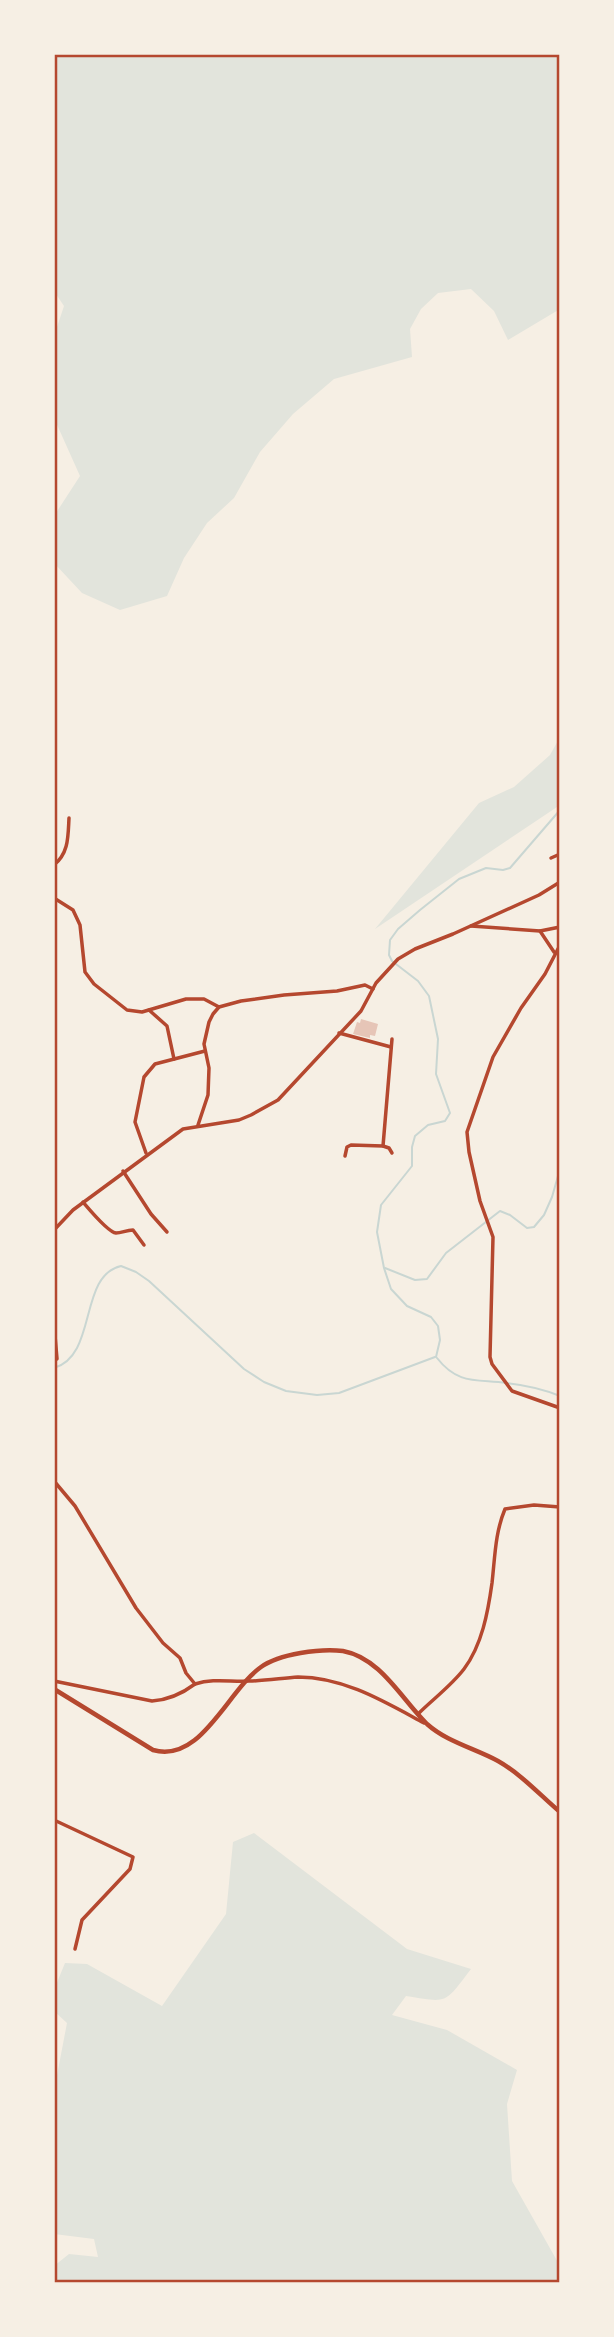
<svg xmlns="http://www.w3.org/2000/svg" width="614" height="2337" viewBox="0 0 614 2337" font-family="'Titillium Web',sans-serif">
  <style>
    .green { fill: #e2e4dc }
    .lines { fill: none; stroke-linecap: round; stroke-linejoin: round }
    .stream { stroke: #c9d6d2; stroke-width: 2 }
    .building { fill: #e6c5b7 }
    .minor { stroke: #b5482f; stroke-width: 3.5 }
    .tertiary { stroke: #b5482f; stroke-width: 4.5 }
    .neatline { fill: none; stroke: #b5482f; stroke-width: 2.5 }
  </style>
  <rect width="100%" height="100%" fill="#f6efe4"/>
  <g class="green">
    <path d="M54,54h506v255l-52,31 -14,-29 -23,-22 -33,4 -17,16 -11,20 2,28 -78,22 -41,35 -33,38 -26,46 -27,25 -23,35 -17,38 -47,14 -38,-17 -28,-30v-47l26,-40 -26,-58v-82l10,-30 -10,-15z"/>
    <path d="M560,737v68l-185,124 104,-126 35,-16 36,-32z"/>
    <path d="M254,1833l153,116 64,20c-27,35 -22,34 -65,27l-14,19 55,15 70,40 -10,34 5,77 48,85v17h-506v-17l15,-12 29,3 -4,-18 -40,-5v-143l13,-68 -13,-12v-21l11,-27 22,1 75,42 64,-92 7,-72z"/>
  </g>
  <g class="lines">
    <g class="stream">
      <path d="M385,1268l30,12 12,-1 19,-26 54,-42 10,4 17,13 7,-1 10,-12 8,-18 8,-28"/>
      <path d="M436,1357l4,-17 -2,-14 -7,-9 -24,-11 -16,-17 -7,-21 -7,-36 4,-27 31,-39v-19l3,-11 13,-11 17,-4 5,-8 -14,-39 2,-35 -9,-43 -11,-15 -26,-20 -3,-6 1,-15 8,-11 22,-19 39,-31 27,-11 17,2 7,-2 50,-58"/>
      <path d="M437,1358c21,27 40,21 69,25 19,2 37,6 54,13"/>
      <path d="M54,1368c44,-13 24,-92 67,-102l15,6 13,9 95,88 20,13 22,9 31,4 22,-2 96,-36"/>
    </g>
  </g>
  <path class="building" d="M361,1019l17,5 -3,12 -5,-1v3l-17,-4 4,-12 3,1z"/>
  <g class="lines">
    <g class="minor">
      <path d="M551,858l9,-4"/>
      <path d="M54,865c15,-12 14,-29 15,-47"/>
      <path d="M54,898l19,12 7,15 5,47 9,12 33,26 15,2 44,-13h18l15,8"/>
      <path d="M471,926l69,5 20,-4"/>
      <path d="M540,931l14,21"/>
      <path d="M560,945l-15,29 -24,34 -28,49 -26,75 2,20 11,49 13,36 -3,120 2,7 20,27 48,17"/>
      <path d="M149,1010l18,16 7,33"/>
      <path d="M339,1033l52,14"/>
      <path d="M198,1125l10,-30 1,-27 -5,-24 5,-22 4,-8 6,-7 22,-6 43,-6 53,-4 28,-6 8,4"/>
      <path d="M383,1146l9,-107"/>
      <path d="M146,1153l-11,-31 9,-45 11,-13 50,-13"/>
      <path d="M345,1156l2,-9 4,-2 32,1 6,2 3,5"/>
      <path d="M123,1171l28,43 16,18"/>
      <path d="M83,1202c6,7 25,30 33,31 6,0 10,-3 17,-3l11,15"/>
      <path d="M54,1230l19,-20 110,-81 56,-9 12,-5 27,-15 83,-89 15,-28 22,-24 17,-10 38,-15 86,-39 21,-13"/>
      <path d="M54,1324l3,35"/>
      <path d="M54,1481l21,25 61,102 27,35 17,15 6,15 9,11c19,-6 35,-2 54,-3 16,0 33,-3 49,-4 46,0 87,25 126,46"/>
      <path d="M54,1681l98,20c15,-1 31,-8 43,-17"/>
      <path d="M418,1714c15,-15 33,-28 46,-45 18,-24 24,-57 28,-86 3,-26 3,-50 13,-74l29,-4 26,2"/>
      <path d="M54,1820l79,37 -3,12 -48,51 -7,29"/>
    </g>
    <path class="tertiary" d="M54,1689l99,61c48,14 74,-59 108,-83 18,-13 60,-19 82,-16 38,7 59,49 84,73 20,18 47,24 71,37 23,13 42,34 62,51"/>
  </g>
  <rect width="614" height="2337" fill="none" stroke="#f6efe4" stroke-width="112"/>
  <rect x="56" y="56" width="502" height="2225" class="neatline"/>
</svg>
